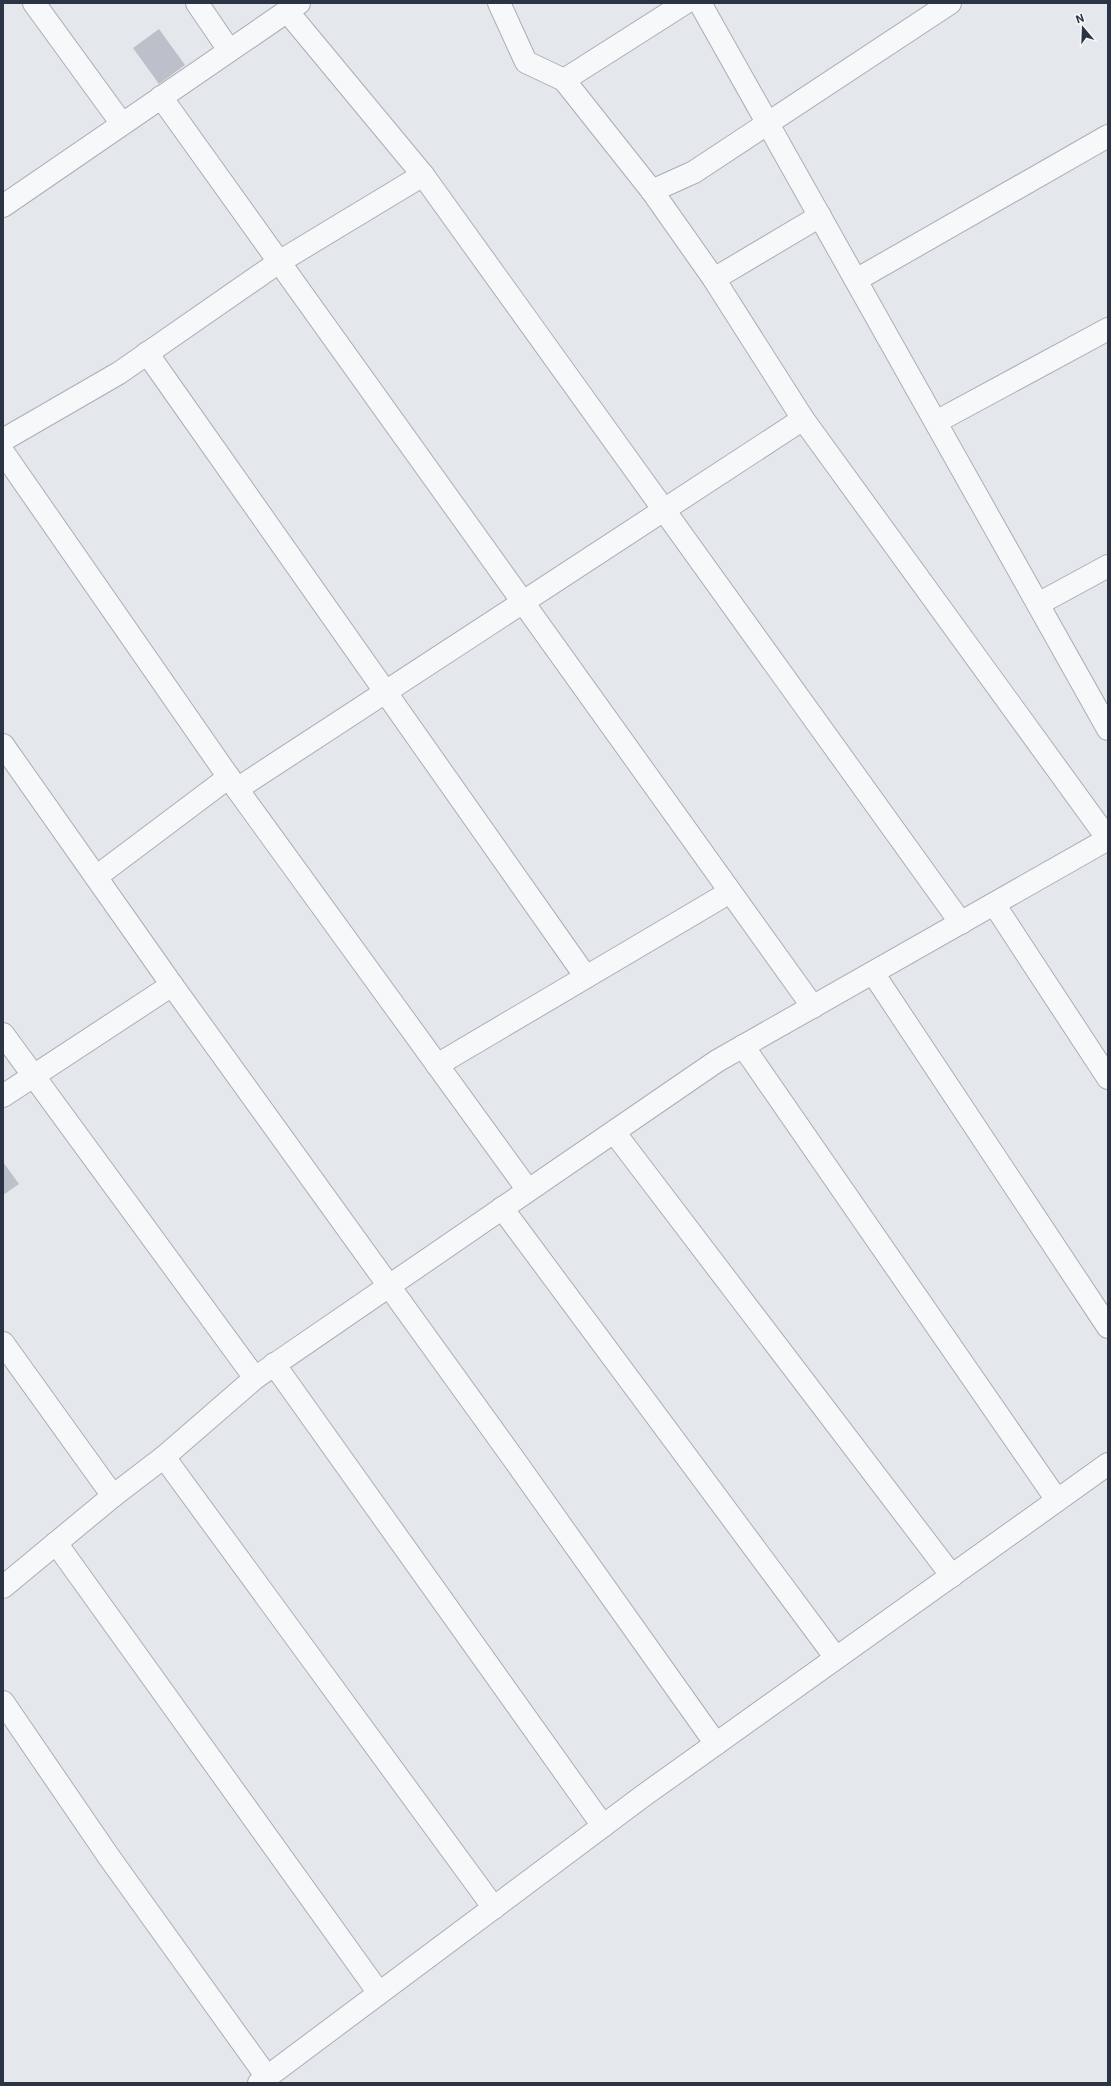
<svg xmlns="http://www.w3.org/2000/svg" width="1111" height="2086" viewBox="0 0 1111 2086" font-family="Roboto,sans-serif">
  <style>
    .building { fill: #bbc0ca }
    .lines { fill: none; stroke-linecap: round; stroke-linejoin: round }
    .minor-casing { stroke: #a9aeb7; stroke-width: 24 }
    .tertiary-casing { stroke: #a9aeb7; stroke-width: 24 }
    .minor { stroke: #f7f8fa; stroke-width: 22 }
    .tertiary { stroke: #f7f8fa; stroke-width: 22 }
  </style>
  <rect width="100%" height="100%" fill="#e4e7ec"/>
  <g class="building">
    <path d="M159,29l26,36 -26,19 -26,-36z"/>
    <path d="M3,1162l16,22 -16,11z"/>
  </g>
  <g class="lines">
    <defs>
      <g id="minor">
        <path d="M34,3l88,121"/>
        <path d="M197,3l32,47"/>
        <path d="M499,3l27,59 38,18"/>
        <path d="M700,3l408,726"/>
        <path d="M950,3l-256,169 -42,19 62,88 89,140 305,420"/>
        <path d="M161,97l652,910"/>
        <path d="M423,175l538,748"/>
        <path d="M652,191l-88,-111 121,-77"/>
        <path d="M3,206l296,-203"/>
        <path d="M714,279l106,-63"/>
        <path d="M856,280l252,-144"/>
        <path d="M147,353l439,624"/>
        <path d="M936,422l172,-93"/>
        <path d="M3,440l116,-67 160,-111 144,-87 -136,-164"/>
        <path d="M3,452l234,337 291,401"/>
        <path d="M1038,604l70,-38"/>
        <path d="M3,745l169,240 341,473 203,286"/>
        <path d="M237,789l566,-370"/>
        <path d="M96,877l133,-100"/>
        <path d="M994,904l114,174"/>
        <path d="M873,973l235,354"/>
        <path d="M3,1034l252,344"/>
        <path d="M743,1046l314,454"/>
        <path d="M437,1065l293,-173"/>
        <path d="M3,1096l169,-111"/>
        <path d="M614,1132l338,444"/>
        <path d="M502,1208l334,450"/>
        <path d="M3,1343l110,153"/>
        <path d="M274,1364l329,462"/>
        <path d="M164,1457l330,451"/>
        <path d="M56,1543l323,450"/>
        <path d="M3,1702l106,155 158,220"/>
        <path d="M259,2083l384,-287 465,-332"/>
      </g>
      <path id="tertiary" d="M3,1587l110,-91 51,-39 91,-79 462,-317 391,-222"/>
    </defs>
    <use href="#minor" class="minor-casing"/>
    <use href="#tertiary" class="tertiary-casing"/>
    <use href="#minor" class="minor"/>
    <use href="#tertiary" class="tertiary"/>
  </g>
  <rect width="1111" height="2086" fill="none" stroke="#2b3445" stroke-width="8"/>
  <g transform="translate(1083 28) rotate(341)" stroke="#f4f6f9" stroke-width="3" paint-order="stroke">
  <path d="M0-3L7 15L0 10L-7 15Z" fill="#2b3445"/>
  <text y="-6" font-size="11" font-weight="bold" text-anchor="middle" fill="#2b3445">N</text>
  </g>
</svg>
